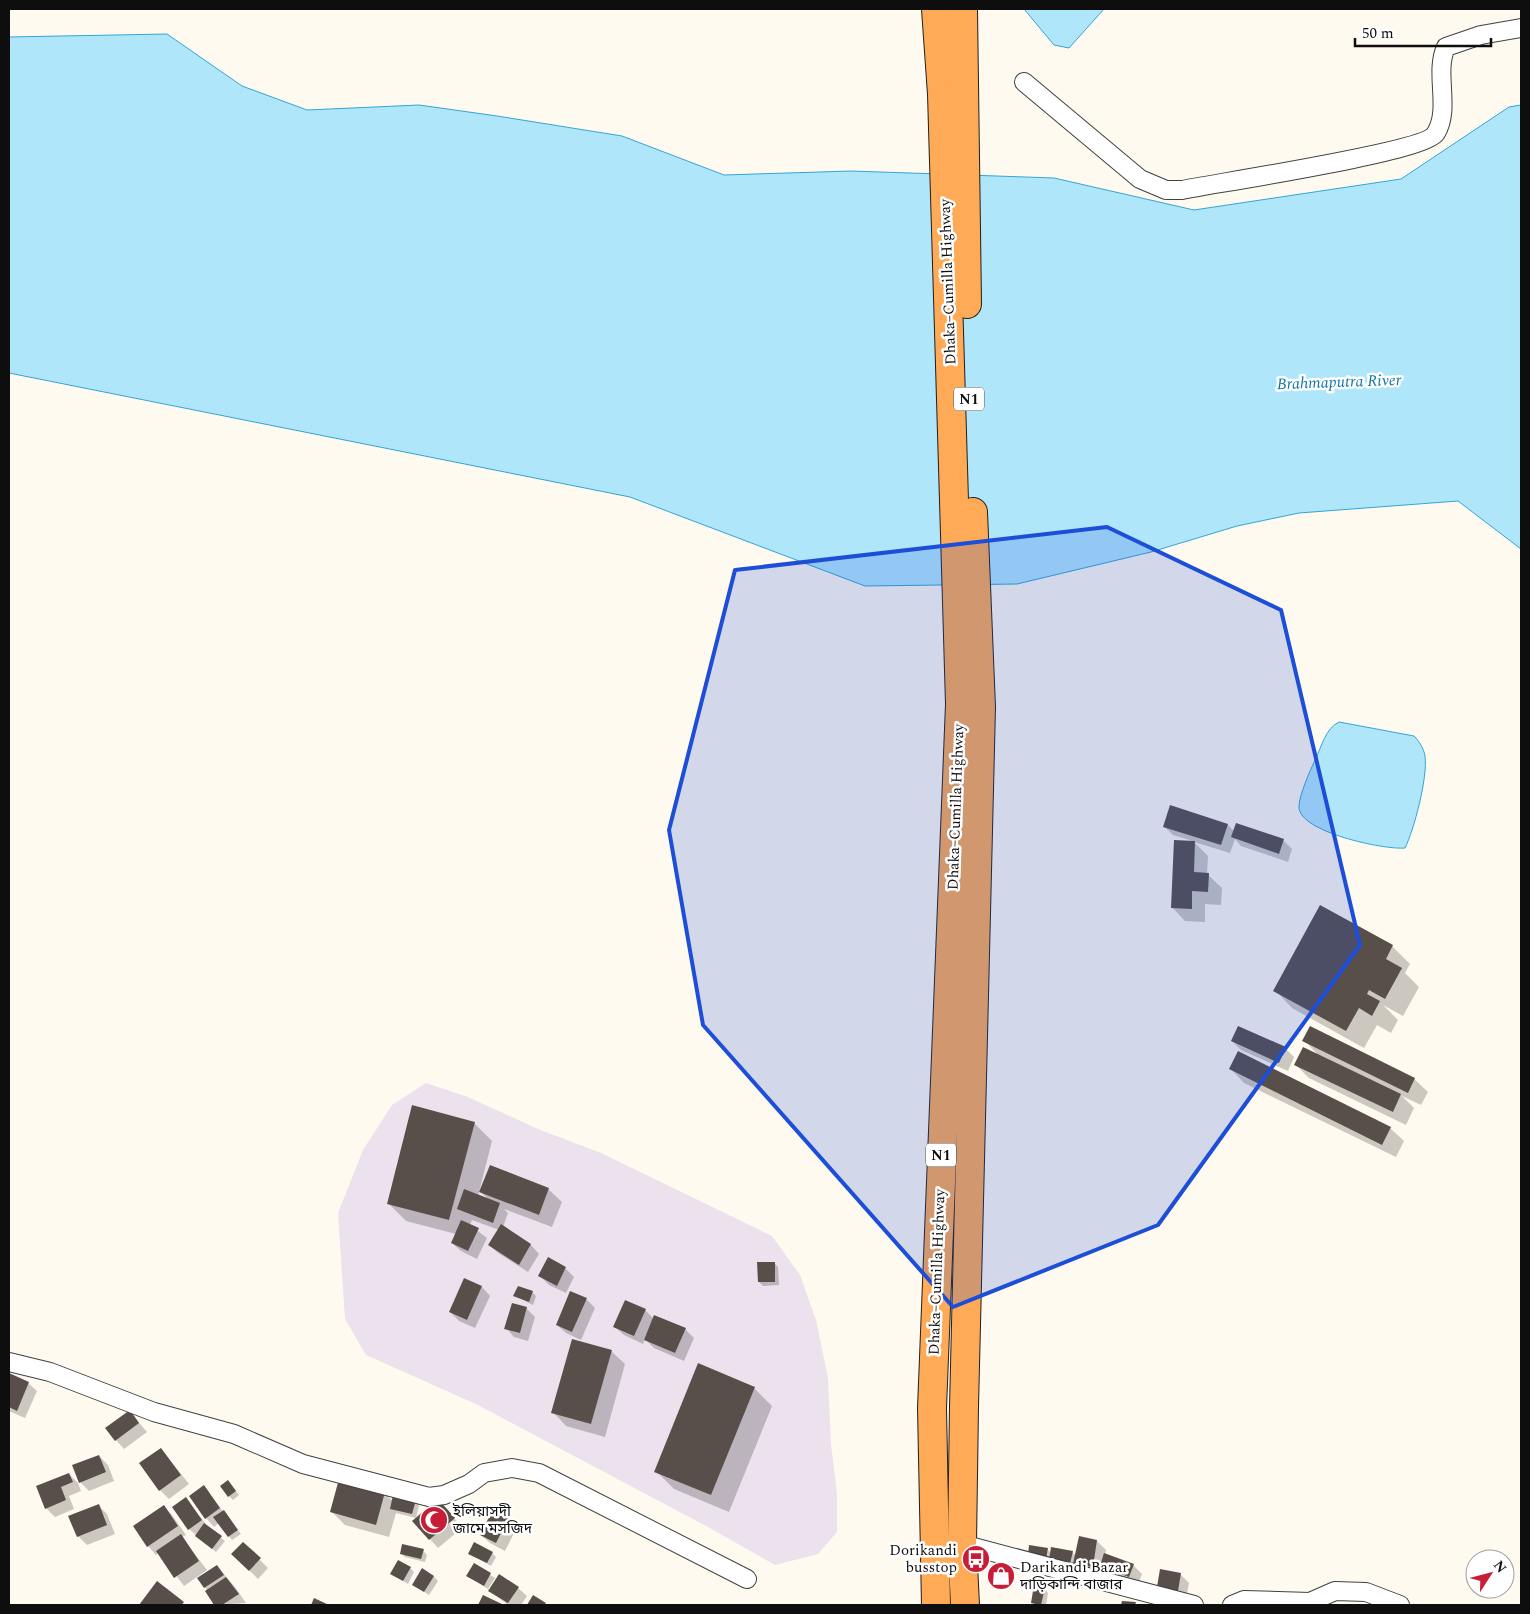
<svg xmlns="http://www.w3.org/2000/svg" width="1530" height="1614" viewBox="0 0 1530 1614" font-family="Spectral,'Noto Sans Bengali',serif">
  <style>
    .industrial { fill: #ebe2ed; fill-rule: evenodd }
    .water { fill: #b0e6fa; stroke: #32a5d6 }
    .shadow { fill: #0003 }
    .building { fill: #584e4a }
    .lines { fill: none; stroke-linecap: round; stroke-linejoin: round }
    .minor-casing { stroke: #414141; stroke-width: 20 }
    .trunk-casing { stroke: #1f1f1f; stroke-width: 30 }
    .minor { stroke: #fff; stroke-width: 18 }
    .trunk { stroke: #feaa57; stroke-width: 28 }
    .marked { fill: #1d4ed8; fill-opacity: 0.2; stroke: #1d4ed8; stroke-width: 4; stroke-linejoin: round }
    .labels { text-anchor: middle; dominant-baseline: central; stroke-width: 5; stroke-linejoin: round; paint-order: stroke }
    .shield { fill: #fff; stroke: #565656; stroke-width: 1 }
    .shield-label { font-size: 14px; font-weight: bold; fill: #0e0e0e }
    .street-label { font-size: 15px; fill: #0e0e0e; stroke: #fff }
    .poi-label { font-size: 15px; fill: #0e0e0e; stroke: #fff; text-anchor: start }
    .water-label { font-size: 16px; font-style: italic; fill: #0f75a9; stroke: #fff }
  </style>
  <rect width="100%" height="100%" fill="#fffaef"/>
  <path class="industrial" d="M426,1083l42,14 70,32 63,24 171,83 28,39 16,45 12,58 3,66 6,50v38l-19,22 -43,11 -67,-38 -230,-122 -112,-50 -21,-36 -7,-106 25,-63 29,-45zM412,1105l63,17 -26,98 -62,-17zM490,1165l59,23 -10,27 -59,-23zM464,1190l36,13 -7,20 -36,-14zM461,1220l17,8 -10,23 -17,-8zM500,1225l31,19 -12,20 -31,-19zM548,1258l18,9 -9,18 -18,-9zM758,1262h16l1,20h-17zM464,1278l18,8 -15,34 -18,-8zM518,1286l14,6 -3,10 -15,-6zM570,1291l17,7 -15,34 -16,-7zM625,1300l20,9 -31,18zM512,1303l15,5 -8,25 -15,-4zM655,1315l31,13 -11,25 -31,-13zM572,1339l40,11 -21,74 -39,-11zM698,1363l56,23 -43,109 -57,-24z"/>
  <g class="water">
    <path d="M1024,9h80l-35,39 -15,-3z"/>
    <path d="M167,34l75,52 65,24 112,-5 78,11 125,20 102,39 127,-4 203,7 140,32 207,-31 108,-72 12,-2v444l-63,-48 -159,12 -62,13 -86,26 -134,32 -152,2 -235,-89 -621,-124v-336z"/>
    <path d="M1339,722l75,14c5,5 10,13 11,20 3,21 -11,74 -20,92 -21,2 -106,-16 -106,-41 0,-12 11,-36 16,-47 7,-14 10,-31 24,-38z"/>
  </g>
  <g class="shadow">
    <path d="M1237,824l47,17 8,8 -4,13 -47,-16 -6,-7 -5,14 -36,-11 14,14 -1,18 15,14 -1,17 -16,-1v18l-20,-1 -13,-14 21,-66 -20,-6 -9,-9 64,-1 6,6z"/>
    <path d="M1392,946l18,18 -5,9 14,14 -16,29 -20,-11 15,15 -7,13 -14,-8 -13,23 -72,-40 -17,-18z"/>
    <path d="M1304,1040l110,39 14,13 -7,13 -19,-9 12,12 -8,17 -97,-47 -13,-13 23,-9z"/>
    <path d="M1232,1041l53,7 9,9 -6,14 -47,-21z"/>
    <path d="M1231,1069l159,59 14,13 -8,16 -152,-74z"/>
    <path d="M474,1123l18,18 -14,55 12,5 -9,-9 67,-3 14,13 -10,25 -48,-18 4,4 -5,14 28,18 8,9 -11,18 -30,-19 -9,-8 10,-15 -27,-10 -2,5 17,13 -10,21 -16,-8 -9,-8 4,-9 -50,-13 -18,-18z"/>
    <path d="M774,1263l4,4 1,18 -16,1 -4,-4z"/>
    <path d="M565,1268l9,9 -8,16 -17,-8 -9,-9z"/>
    <path d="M465,1280l17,7 8,9 -15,32 -16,-7 -9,-9z"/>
    <path d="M532,1292l4,4 -3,9 -18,-9z"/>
    <path d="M586,1299l9,9 -14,32 -15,-7 -9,-8z"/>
    <path d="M526,1308l9,9 -7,24 -14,-4 -8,-9z"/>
    <path d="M645,1310l9,9 31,10 9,9 -10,23 -30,-13 -9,-9 -2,5 -19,-9 -9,-8z"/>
    <path d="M611,1351l14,13 -20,73 -39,-11 -13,-14z"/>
    <path d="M9,1374l19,9 9,8 -12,27 -16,-7z"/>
    <path d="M754,1388l18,18 -43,106 -55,-23 -18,-18z"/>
    <path d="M130,1412l17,20 -23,17 -8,-9z"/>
    <path d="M161,1449l28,35 -20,15 -9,-9z"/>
    <path d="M99,1456l9,9 6,16 -25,10 -9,-9z"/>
    <path d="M69,1474l9,9 3,8 -12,5 5,13 -19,8 -9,-9z"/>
    <path d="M232,1486l7,9 -6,5 -4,-4z"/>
    <path d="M204,1487l37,47 -9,6 -13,-17 -5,4 -8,-9z"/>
    <path d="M384,1493l9,8h22l4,4 -3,13 -20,-5 -7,24 -44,-12 -13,-13z"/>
    <path d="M186,1499l23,29 16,13 -9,11 -27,-23z"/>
    <path d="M98,1505l9,9 8,20 -28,11 -9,-9z"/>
    <path d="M164,1506l8,9 14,20 -4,2 25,33 -23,16 -25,-33 -3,2 -8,-9z"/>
    <path d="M447,1509l15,19 -24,20 -24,-27z"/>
    <path d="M508,1518l9,9 -12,24 -15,-8 -9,-8z"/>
    <path d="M1097,1541l9,9 -1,5 28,10 9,9 -4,11 -28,-10 -8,-8 -1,8 -17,-3 -9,-9 -1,4 -41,-7 14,-11 4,4 21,-1 4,4z"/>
    <path d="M243,1543l25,25 -10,11 -25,-25z"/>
    <path d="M423,1551l4,4 -2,7 -20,-5 -4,-4z"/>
    <path d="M492,1553l4,4 -5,9 -21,-12z"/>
    <path d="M475,1565l20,13 -7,11 -20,-13z"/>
    <path d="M217,1566l18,21 11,16 -31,2 -10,-18z"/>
    <path d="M410,1568l4,4 -6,12 -16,-10z"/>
    <path d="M1161,1571l19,3 9,9 -3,16 -19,-3z"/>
    <path d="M434,1577l4,4 -9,14 -15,-10z"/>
    <path d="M157,1583l26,20 2,2h-44z"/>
    <path d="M518,1588l9,8 -6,9h-13l-18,-14z"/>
    <path d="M1044,1588l4,5 -2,12h-11l-3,-2z"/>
    <path d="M1150,1603l16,2h-17z"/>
  </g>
  <g class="building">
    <path d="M1170,805l58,19 -7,21 -58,-18z"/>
    <path d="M1236,823l48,16 -5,15 -48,-17z"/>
    <path d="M1174,840l21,1 -1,31 15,1 -1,19 -16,-1v18l-21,-1z"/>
    <path d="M1320,905l73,40 -7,14 16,9 -17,31 -16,-9 -2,4 13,7 -8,15 -13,-8 -13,23 -73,-40z"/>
    <path d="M1238,1026l48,21 -7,16 -48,-22z"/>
    <path d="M1310,1026l105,52 -7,15 -106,-52z"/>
    <path d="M1303,1047l98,47 -8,18 -99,-47z"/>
    <path d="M1238,1051l153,76 -9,18 -153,-76z"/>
    <path d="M412,1105l63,17 -26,98 -62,-16z"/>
    <path d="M490,1165l59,23 -10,27 -60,-23z"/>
    <path d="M464,1189l36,14 -7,20 -36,-14z"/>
    <path d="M461,1220l18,8 -11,23 -17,-8z"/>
    <path d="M501,1224l30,20 -12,21 -31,-20z"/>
    <path d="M548,1257l18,10 -9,19 -19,-10z"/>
    <path d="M757,1262h18v20h-17z"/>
    <path d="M464,1278l18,8 -15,34 -18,-8z"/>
    <path d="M518,1286l15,5 -4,11 -16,-6z"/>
    <path d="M570,1291l17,7 -15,34 -16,-7z"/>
    <path d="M625,1300l21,9 -12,27 -21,-9z"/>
    <path d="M512,1303l15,4 -7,26 -16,-4z"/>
    <path d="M654,1315l32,13 -11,25 -31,-13z"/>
    <path d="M572,1339l40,11 -21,74 -40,-11z"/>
    <path d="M698,1363l57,24 -44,108 -57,-23z"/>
    <path d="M9,1373l20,9 -12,29 -8,-4z"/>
    <path d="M130,1410l9,13 -24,18 -10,-13z"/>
    <path d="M161,1448l20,27 -22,16 -20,-28z"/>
    <path d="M99,1455l7,17 -27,11 -7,-18z"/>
    <path d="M69,1473l4,9 -12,5 5,13 -21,9 -9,-23z"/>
    <path d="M339,1479l46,13 -9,33 -46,-13z"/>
    <path d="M228,1480l8,11 -8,6 -8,-11z"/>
    <path d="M204,1485l16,23 -15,11 -16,-23z"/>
    <path d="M393,1495l23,5 -4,14 -22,-5z"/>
    <path d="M186,1497l16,23 -14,10 -16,-23z"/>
    <path d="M438,1499l17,19 -26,22 -17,-19z"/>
    <path d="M99,1504l8,21 -30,12 -9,-21z"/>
    <path d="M164,1505l14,21 -31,21 -14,-21z"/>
    <path d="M493,1509l16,8 -13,26 -16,-8z"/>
    <path d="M224,1510l14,20 -10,7 -15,-20z"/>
    <path d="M204,1523l18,13 -10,13 -17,-13z"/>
    <path d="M181,1534l18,27 -25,17 -18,-27z"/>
    <path d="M1079,1536l18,4 -4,27 -20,-3z"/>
    <path d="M243,1542l18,16 -12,13 -18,-17z"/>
    <path d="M474,1542l19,10 -6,11 -19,-9z"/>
    <path d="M402,1544l22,5 -3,10 -21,-5z"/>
    <path d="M1029,1545l19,3 -2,11 -18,-3z"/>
    <path d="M1051,1547l22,4 -3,13 -21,-4z"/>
    <path d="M1104,1553l30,11 -5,13 -29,-11z"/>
    <path d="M398,1560l13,7 -8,14 -13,-7z"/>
    <path d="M474,1563l17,10 -7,13 -18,-10z"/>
    <path d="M217,1565l7,10 -20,13 -7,-10z"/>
    <path d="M422,1568l12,8 -10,16 -12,-7z"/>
    <path d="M1160,1569l21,4 -3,18 -21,-4z"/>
    <path d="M499,1574l20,13 -11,16 -20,-12z"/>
    <path d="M226,1577l13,17 -17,11h-8l-9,-14z"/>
    <path d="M157,1581l27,21 -3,3h-42z"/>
    <path d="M1034,1585l11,2 -4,18 -10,-2z"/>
    <path d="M483,1595l21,10h-26z"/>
    <path d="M533,1595l13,8 -2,2h-17z"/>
    <path d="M314,1598l15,7h-18z"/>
    <path d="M1122,1601l14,1 -1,3h-14z"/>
  </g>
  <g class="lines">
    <defs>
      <g id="minor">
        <path d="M1024,82l116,97 26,11h16c34,-7 243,-38 254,-57 15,-25 -2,-60 10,-86l35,-12 40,-7"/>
        <path d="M9,1362l41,10 104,40 80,22 69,30 126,33 15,-2 25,-11 15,-11 28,-5 27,5 208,106"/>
        <path d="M962,1544l232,61"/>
        <path d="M1232,1605l12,-5 66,2 25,-11 31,1 34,13"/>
      </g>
      <g id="trunk">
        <path d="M936,9l6,85 18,610 -28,704 4,197"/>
        <path d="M963,9l4,295"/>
        <path d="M965,1605l-3,-61 2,-137 17,-700 -8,-195"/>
      </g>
    </defs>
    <use href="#minor" class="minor-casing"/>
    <use href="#trunk" class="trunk-casing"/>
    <use href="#minor" class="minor"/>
    <use href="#trunk" class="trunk"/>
  </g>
  <path class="marked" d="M1107,527l174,83 79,335 -202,280 -205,82 -250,-282 -34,-195 66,-260z"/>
  <defs>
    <symbol id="mosque-disc" viewBox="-11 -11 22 22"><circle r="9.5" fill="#c81d36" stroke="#fff"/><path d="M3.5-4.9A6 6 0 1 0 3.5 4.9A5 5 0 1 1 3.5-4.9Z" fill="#fff"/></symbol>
    <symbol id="bus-disc" viewBox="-11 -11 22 22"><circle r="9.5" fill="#c81d36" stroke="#fff"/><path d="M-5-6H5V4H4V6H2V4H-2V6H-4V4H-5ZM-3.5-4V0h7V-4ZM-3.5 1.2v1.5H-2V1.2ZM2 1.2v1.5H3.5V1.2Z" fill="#fff"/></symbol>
    <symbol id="shop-disc" viewBox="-11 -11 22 22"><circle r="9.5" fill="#c81d36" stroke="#fff"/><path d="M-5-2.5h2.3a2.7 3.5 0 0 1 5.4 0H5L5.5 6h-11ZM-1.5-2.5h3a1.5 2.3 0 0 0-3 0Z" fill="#fff"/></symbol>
  </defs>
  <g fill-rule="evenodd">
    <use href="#mosque-disc" x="418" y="1504" width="32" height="32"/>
    <use href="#bus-disc" x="960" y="1543" width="32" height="32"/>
    <use href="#shop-disc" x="985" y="1560" width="32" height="32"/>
  </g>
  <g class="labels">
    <g class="shield">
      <rect x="954" y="387.5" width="30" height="23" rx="4"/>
      <rect x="926" y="1143.5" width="30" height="23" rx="4"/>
    </g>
    <g class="shield-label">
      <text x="969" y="399">N1</text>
      <text x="941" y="1155">N1</text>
    </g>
    <g class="street-label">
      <text transform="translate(948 282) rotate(-92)">Dhaka–Cumilla Highway</text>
      <text transform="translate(956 807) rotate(-88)">Dhaka–Cumilla Highway</text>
      <text transform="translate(937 1272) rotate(-88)">Dhaka–Cumilla Highway</text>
    </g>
    <g class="poi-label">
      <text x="453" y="1511">ইলিয়াসদী<tspan x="453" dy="17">জামে মসজিদ</tspan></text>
      <text x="957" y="1550" text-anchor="end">Dorikandi<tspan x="957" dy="17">busstop</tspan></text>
      <text x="1020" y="1567">Darikandi Bazar<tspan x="1020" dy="17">দাড়িকান্দি বাজার</tspan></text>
    </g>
    <g class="water-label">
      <text transform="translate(1339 382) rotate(-2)">Brahmaputra River</text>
    </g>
  </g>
  <rect width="1530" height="1614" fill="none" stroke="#0e0e0e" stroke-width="20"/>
  <g transform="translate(1490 1574) rotate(54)"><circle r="24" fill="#ffffff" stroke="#9f9f9f"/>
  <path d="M0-4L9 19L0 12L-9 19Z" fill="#c81d36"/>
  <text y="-8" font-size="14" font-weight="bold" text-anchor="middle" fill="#0e0e0e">N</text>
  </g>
  <path d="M1355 38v8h136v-8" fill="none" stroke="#0e0e0e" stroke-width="2.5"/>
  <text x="1362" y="38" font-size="15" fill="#0e0e0e" stroke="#ffffff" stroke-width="4" paint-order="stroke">50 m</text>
</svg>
